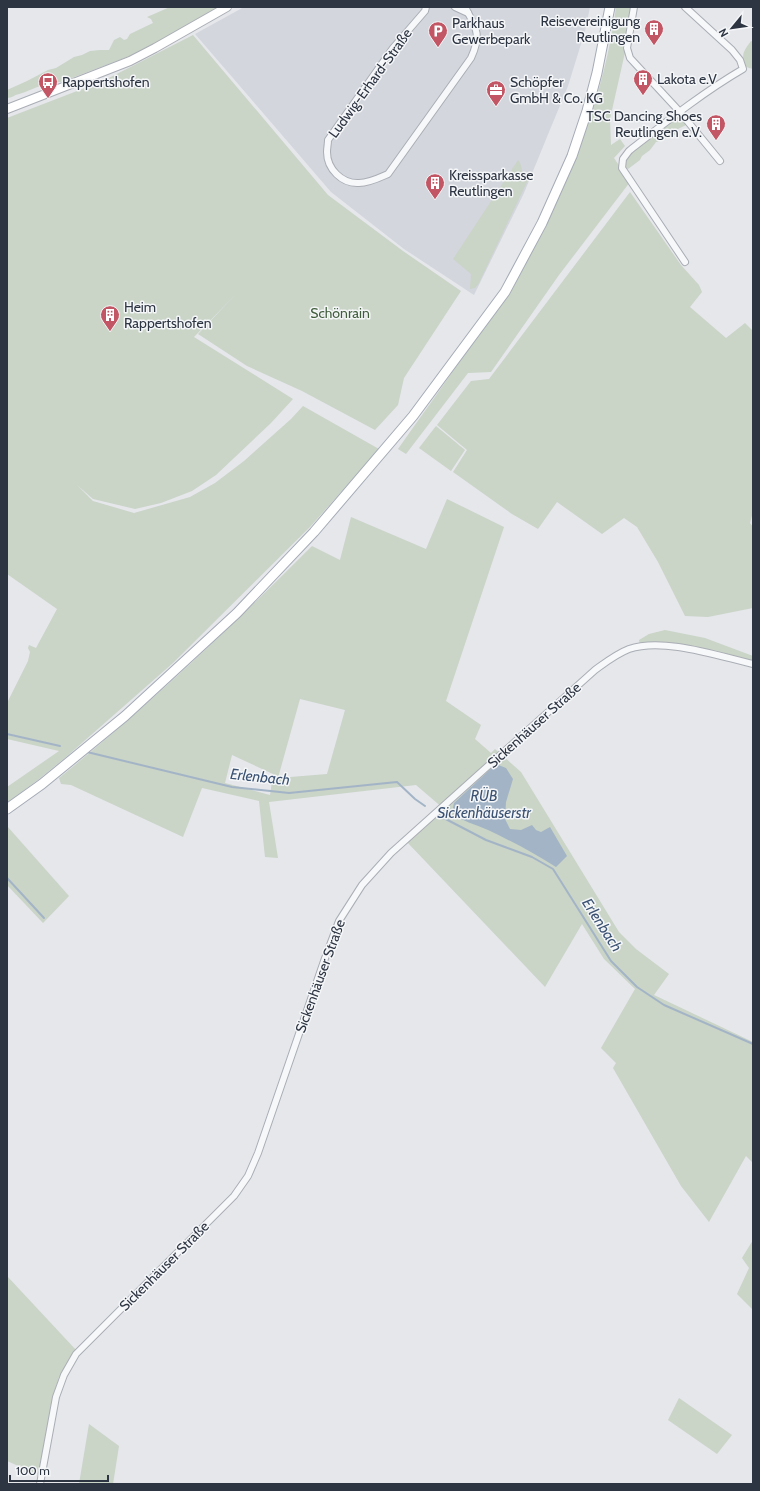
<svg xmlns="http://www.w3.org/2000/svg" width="760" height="1491" viewBox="0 0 760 1491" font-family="Cabin,sans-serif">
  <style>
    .built { fill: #d3d6dd }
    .green { fill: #cad4c7; fill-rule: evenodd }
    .water { fill: #a3b4c7 }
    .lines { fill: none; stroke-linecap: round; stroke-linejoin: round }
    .stream { stroke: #a3b4c7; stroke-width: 2 }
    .minor-casing { stroke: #aaaeb5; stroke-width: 8 }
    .secondary-casing { stroke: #aaaeb5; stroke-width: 10 }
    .primary-casing { stroke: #a5abb6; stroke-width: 11 }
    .minor { stroke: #f7f8fa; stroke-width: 6 }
    .secondary { stroke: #fff; stroke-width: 8 }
    .primary { stroke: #fff; stroke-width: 9 }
    .labels { text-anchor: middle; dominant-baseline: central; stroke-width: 3; stroke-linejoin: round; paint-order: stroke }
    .poi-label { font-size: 14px; fill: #2d3442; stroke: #f4f6f8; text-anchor: start }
    .street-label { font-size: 14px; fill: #2d3442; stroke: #f4f6f8 }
    .park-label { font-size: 14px; fill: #415d3c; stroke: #f4f6f8 }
    .water-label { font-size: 15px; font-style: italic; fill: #3b5273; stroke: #f4f6f8 }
  </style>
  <rect width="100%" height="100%" fill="#e5e7eb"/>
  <path class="built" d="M244,7h346l-5,24 -17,55 -19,46 -25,61 -50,102 -70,-46 -73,-57 -136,-158z"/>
  <g class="green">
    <path d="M170,7h48l-75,44 -82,31c-15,-1 -28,8 -42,12 -5,1 -7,4 -12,4v-8l20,-9 21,-11 8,-2 18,-11 8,-2 8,-4 10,-1h9l5,-10 6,-3 4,3 3,-1 3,-5 23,-11 -2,-4 -4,-2z"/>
    <path d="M616,7h17l-7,41 -16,71 1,26 9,-6 5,7 -11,12 16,24 -71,93 -68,97 -23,1 -62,81 -8,-5c24,-34 49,-69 73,-104 12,-17 25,-34 36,-52 53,-83 96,-188 109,-286z"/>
    <path d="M193,35l135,160 75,56 58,40 -57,87 -6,27 -23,25 -73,-39 -55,-25 -49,-32 39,-41 -43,44 99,62 -22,24 -55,52 -24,16 -31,12 -26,6 -42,-10 -16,-14 16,16 41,12 56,-16 25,-14 29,-22 47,-42 12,-13 76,43 -69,78 -137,136 -107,94 -27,22 -32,24v-16l52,-36 -52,-12v-36l21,-42 2,-9 -2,-4 1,-3 7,3 21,-39 -50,-35v-456l96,-37z"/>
    <path d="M751,41l2,1v27l-7,-2c-5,-13 -3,-15 5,-26z"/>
    <path d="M679,114l6,8 1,3 -8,4 -3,6h-9l-5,6 -5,1 -6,8 -8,6 -2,4 -12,9 -2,-1 -1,-8 5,-7z"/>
    <path d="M518,160c6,7 1,12 10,20l-49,103 -4,5 -5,1 1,-15 -18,-15z"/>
    <path d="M630,192l51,73 18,20 3,7 -12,15 36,31 19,-15 8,8v181l-3,11 3,4v81l-45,9 -23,-1 -27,-54 -21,-35 -13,-9 -22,16 -45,-32 -19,27 -26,-15 -59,-42 14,-22 -30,-25 34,-44 18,-2z"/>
    <path d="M436,426l29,24 -14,21 -32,-23z"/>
    <path d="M447,499l57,28 -58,174 35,24 -6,14 16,14 4,-4 26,23 98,160 17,17 33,25 -15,21 99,47v121l-7,-7 -37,66 -28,-36 -68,-118 3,-5 -15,-15 34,-59 -31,-30 -22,-35 -37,63 -138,-145 37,-33 -28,-24 -147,17 9,56 -13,-1 -6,-56 -57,-13 -19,49 -112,-52 -10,-1 -2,-6c89,-72 172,-151 253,-232l28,14 11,-43 75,32zM300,699l45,11 -18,64 -49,4zM232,755l41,19 -3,21 -45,-12z"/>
    <path d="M665,630l40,8 48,18v7l-71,-16 -42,-1 -1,-6 10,-6z"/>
    <path d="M7,826l62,70 -26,27 -36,-38z"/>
    <path d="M753,1240v70l-16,-16 12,-26 -7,-10z"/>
    <path d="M7,1276l69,74 -17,27 -7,23 -13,75 -32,-14z"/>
    <path d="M679,1398l53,37 -15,19 -49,-34z"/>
    <path d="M89,1424l30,22 -6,38h-34z"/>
  </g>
  <path class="water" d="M496,764l10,4 7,11 -7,23 -1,17 5,10 11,1 11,-5 4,5 5,2 9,-5 17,29 -11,11c-22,-14 -45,-26 -68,-37 -13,-6 -26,-8 -36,-18l2,-9z"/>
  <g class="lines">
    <g class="stream">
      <path d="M7,734l53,12"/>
      <path d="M87,752l145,35 57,6 108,-11 18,17 10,7"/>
      <path d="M438,815l48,25 46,17 21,12 58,92 26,26 27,18 89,39"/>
      <path d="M7,878l37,40"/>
    </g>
    <defs>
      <g id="minor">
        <path d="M426,7l-1,4 -32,37 -65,92c0,4 -1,8 -1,12 0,17 15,32 32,31 10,0 20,-5 29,-9l83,-116c11,-24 5,-30 -6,-51"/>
        <path d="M455,7l13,6"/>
        <path d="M634,7l-7,41 3,10 50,54 40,49"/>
        <path d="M685,7l47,43 8,10 3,9c-41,24 -77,53 -114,82l-6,8 -1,9 63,94"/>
        <path d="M40,1484l16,-87 8,-22 12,-21 158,-158 14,-20 10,-23 66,-192 15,-40 23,-36 29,-32 204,-183c11,-8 21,-16 34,-21 34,-12 89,7 124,15"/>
      </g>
      <path id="secondary" d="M7,109l123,-48 25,-13 72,-41"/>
      <path id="primary" d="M7,809l35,-25 83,-68 112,-103 77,-81 99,-116 92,-124 37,-69 30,-67 15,-45 10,-38 13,-66"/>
    </defs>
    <use href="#minor" class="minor-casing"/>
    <use href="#secondary" class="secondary-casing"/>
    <use href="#primary" class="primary-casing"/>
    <use href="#minor" class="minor"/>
    <use href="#secondary" class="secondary"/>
    <use href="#primary" class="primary"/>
  </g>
  <defs>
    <symbol id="building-pin" viewBox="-11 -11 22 30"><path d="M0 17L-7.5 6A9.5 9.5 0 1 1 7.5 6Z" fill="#c35664" stroke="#f4f6f8"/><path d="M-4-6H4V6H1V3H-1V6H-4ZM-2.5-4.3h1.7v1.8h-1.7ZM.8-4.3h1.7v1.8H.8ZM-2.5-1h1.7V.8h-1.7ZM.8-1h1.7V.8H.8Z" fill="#fff"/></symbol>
    <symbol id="parking-pin" viewBox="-11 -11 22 30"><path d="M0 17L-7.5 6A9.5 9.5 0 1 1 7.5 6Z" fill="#c35664" stroke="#f4f6f8"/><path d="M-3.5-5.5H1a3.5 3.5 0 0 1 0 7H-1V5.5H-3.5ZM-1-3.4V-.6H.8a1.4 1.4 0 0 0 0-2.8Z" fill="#fff"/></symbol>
    <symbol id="bus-pin" viewBox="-11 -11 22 30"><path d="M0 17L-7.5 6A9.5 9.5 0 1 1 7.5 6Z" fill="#c35664" stroke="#f4f6f8"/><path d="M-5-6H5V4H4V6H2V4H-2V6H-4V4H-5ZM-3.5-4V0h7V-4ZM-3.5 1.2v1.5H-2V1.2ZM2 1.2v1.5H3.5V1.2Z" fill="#fff"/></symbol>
    <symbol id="office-pin" viewBox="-11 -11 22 30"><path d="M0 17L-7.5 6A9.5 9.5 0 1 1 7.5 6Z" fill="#c35664" stroke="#f4f6f8"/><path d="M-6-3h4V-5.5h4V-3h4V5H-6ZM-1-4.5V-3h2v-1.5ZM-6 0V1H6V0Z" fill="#fff"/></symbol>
  </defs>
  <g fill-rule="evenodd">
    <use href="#building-pin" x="643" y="18" width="22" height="30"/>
    <use href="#parking-pin" x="427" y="20" width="22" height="30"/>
    <use href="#building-pin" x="632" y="68" width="22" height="30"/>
    <use href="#bus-pin" x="37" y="71" width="22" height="30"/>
    <use href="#office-pin" x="485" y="79" width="22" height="30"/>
    <use href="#building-pin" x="705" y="113" width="22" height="30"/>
    <use href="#building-pin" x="424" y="172" width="22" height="30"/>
    <use href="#building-pin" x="99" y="304" width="22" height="30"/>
  </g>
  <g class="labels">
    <g class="poi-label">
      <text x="640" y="21" text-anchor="end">Reisevereinigung<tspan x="640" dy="16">Reutlingen</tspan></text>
      <text x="452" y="23">Parkhaus<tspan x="452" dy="16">Gewerbepark</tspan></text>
      <text x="657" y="79">Lakota e.V</text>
      <text x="62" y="82">Rappertshofen</text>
      <text x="510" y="82">Schöpfer<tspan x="510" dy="16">GmbH &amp; Co. KG</tspan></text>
      <text x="702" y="116" text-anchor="end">TSC Dancing Shoes<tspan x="702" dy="16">Reutlingen e.V.</tspan></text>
      <text x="449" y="175">Kreissparkasse<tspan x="449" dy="16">Reutlingen</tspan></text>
      <text x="124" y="307">Heim<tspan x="124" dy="16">Rappertshofen</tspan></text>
    </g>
    <g class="street-label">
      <text transform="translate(370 83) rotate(-54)">Ludwig-Erhard-Straße</text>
      <text transform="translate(534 725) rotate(-42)">Sickenhäuser Straße</text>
      <text transform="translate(320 976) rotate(-70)">Sickenhäuser Straße</text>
      <text transform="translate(164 1266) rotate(-45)">Sickenhäuser Straße</text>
    </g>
    <g class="park-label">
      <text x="340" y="313">Schönrain</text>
    </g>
    <g class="water-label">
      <text transform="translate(260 777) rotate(6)">Erlenbach</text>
      <text x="484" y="796">RÜB<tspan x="484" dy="17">Sickenhäuserstr</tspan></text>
      <text transform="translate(602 925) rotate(57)">Erlenbach</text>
    </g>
  </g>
  <rect width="760" height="1491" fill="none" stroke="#2d3442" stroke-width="16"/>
  <g transform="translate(732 28) rotate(241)" stroke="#f4f6f8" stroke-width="3" paint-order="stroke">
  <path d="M0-3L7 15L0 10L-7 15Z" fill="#2d3442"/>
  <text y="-6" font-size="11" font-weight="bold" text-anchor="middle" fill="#2d3442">N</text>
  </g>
  <path d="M10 1475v6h98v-6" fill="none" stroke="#2d3442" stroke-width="2"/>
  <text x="16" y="1475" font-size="12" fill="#2d3442" stroke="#f4f6f8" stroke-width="3" paint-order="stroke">100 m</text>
</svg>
